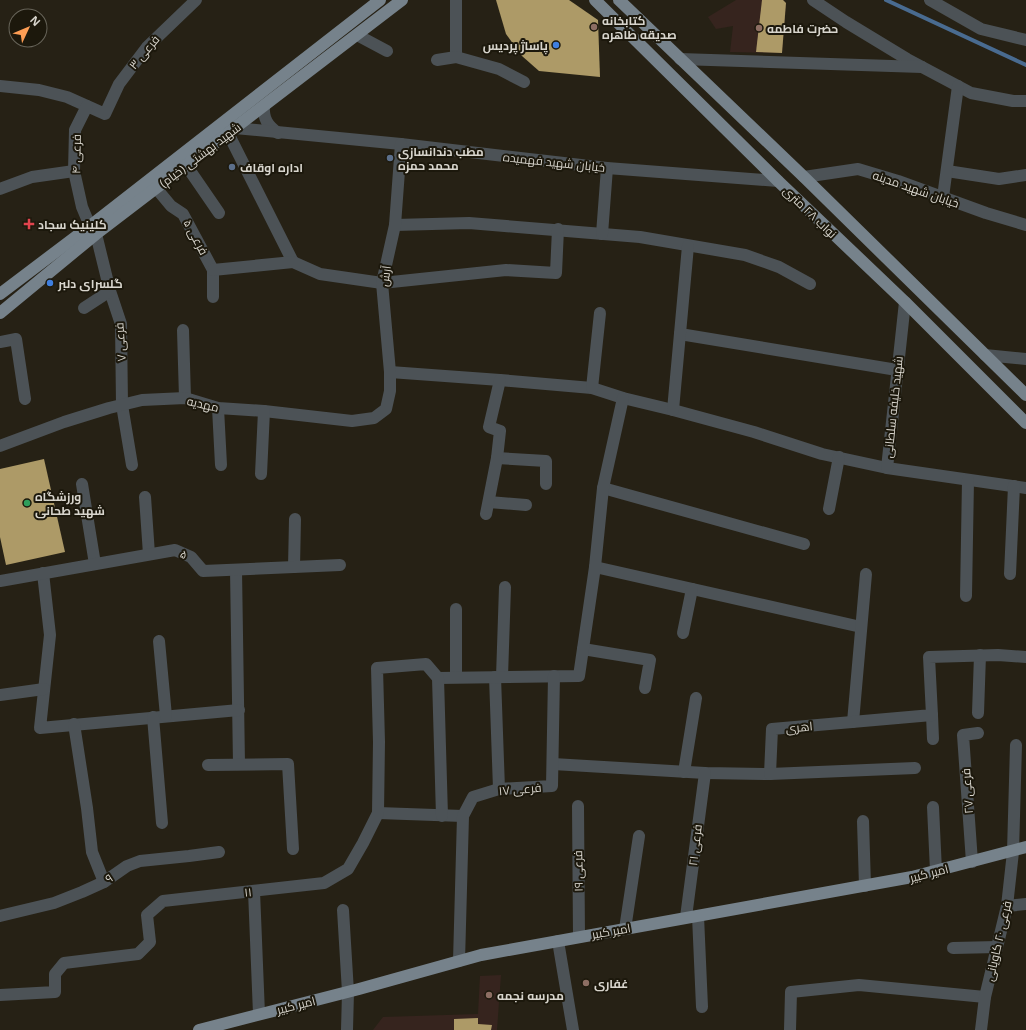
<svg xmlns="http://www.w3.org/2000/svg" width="1026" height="1030" viewBox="0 0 1026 1030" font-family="'Open Sans',Cairo,sans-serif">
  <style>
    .education { fill: #36241e }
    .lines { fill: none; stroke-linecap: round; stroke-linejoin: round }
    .stream { stroke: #496b90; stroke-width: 4 }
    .building { fill: #ad9a67 }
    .minor { stroke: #4c5256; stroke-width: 12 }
    .major { stroke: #76828b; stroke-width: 12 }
    .education-dot { fill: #8d6e63; stroke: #1c180c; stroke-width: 1.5 }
    .shop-dot { fill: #3f7fe0; stroke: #1c180c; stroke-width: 1.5 }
    .service-dot { fill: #5c6f8a; stroke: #1c180c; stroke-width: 1.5 }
    .health-dot { fill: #e0444e; stroke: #1c180c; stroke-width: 1.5 }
    .leisure-dot { fill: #2e9e5b; stroke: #1c180c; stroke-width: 1.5 }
    .labels { text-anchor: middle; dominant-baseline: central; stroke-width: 4; stroke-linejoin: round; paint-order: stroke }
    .poi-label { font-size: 12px; font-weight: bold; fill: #d8d5cd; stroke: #1c180c; text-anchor: start }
    .street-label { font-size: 12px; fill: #d8d5cd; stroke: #1c180c }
  </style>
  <rect width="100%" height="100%" fill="#262115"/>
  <g class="education">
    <path d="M736,0h47l3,3 -4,50 -52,-1 3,-26 -17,3 -8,-12z"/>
    <path d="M501,975l-4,55h-124l10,-13 95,-3 2,-38z"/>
  </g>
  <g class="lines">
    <path class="stream" d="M886,0l140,65"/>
  </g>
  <g class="building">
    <path d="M496,0h73l29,20 2,57 -61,-6 -17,-15 -16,-22z"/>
    <path d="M762,0h21l3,3 -4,50 -26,-1z"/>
    <path d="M44,459l21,93 -59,13 -6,-28v-68z"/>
    <path d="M478,1018v6l14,1 -1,5h-37v-11z"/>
  </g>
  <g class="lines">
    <g class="minor">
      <path d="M456,0v57"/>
      <path d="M813,0l33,22 61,37 64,34 42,8h13"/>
      <path d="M930,0l51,29 45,11"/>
      <path d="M357,35l30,16"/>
      <path d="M680,59l242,8"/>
      <path d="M437,60l19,-3 43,12 25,13"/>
      <path d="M0,86l39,4 28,7 38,17 14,-30 28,-37 49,-47"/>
      <path d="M87,106l-12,24 -1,41 8,36 8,19"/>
      <path d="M264,106c-1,13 4,20 14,27"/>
      <path d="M235,128l166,16 206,24 171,13"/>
      <path d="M228,133l65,129"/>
      <path d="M186,165l33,48"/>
      <path d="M947,171l52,8 27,-4"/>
      <path d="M804,177l54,-8 40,12 88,32 40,12"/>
      <path d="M156,188l15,18 12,8 30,56v27"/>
      <path d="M0,189l32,-12 42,-6"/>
      <path d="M943,197l15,-111"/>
      <path d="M395,225l74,-2 171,14 105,18 34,12 31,17"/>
      <path d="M96,234l14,57 11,33 1,81 10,60"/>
      <path d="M602,234l5,-66"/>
      <path d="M213,270l80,-8 27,12 62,9 124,-13 50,3 2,-44"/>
      <path d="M84,308l26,-17"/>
      <path d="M183,330l2,68"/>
      <path d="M680,334l217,36"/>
      <path d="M0,342l16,-3 9,60"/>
      <path d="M985,355l41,4"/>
      <path d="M390,372l110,8 92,8 31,10 50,12 81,22 68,22 65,14 139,20"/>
      <path d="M592,388l8,-75"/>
      <path d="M218,408l3,57"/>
      <path d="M673,410l15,-164"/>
      <path d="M0,446l64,-24 45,-14 33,-8 43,-2 33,10 46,3 88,10 22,-3 12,-9 4,-18v-19l-8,-89 13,-58 6,-81"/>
      <path d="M497,458l49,3v23"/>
      <path d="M887,468l18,-166"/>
      <path d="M261,474l3,-63"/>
      <path d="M82,484l13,80"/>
      <path d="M603,488l201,56"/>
      <path d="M145,497l4,57"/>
      <path d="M489,502l37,3"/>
      <path d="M829,509l10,-52"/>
      <path d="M486,514l11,-56 3,-27 -11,-4 11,-47"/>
      <path d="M294,567l1,-48"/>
      <path d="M595,567l266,60"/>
      <path d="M236,570l3,194"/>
      <path d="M43,573l7,62 -10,93 199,-18"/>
      <path d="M1010,574l4,-88"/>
      <path d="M0,581l175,-31 16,7 12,14 137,-6"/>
      <path d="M966,596l2,-116"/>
      <path d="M683,633l9,-44"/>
      <path d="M159,641l7,75"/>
      <path d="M583,649l67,11 -5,28"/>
      <path d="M456,677v-68"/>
      <path d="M495,677l4,112"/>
      <path d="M502,677l3,-90"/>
      <path d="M438,678l141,-2 16,-109 8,-79 20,-90"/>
      <path d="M0,695l44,-6"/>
      <path d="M978,713l2,-58"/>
      <path d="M932,715l1,24"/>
      <path d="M153,717l9,106"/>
      <path d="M853,722l13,-148"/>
      <path d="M74,724l13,84 5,44 12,30"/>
      <path d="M553,764l152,9 65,1 2,-45 160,-14 -3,-58 69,-2 28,2"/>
      <path d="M208,765l80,-1 5,85"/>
      <path d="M684,772l12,-74"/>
      <path d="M770,774l145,-6"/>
      <path d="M578,806l1,131"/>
      <path d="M933,807l3,64"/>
      <path d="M378,813l85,3"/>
      <path d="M863,821l2,65"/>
      <path d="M972,862l-9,-127 15,-2"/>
      <path d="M254,891l5,123"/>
      <path d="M1007,906l19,-2"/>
      <path d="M343,910l5,82 -1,38"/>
      <path d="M0,916l54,-13 28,-11 22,-10 23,-16 13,-5 49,-5 30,-4"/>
      <path d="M698,916l4,91"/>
      <path d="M686,917l19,-144"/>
      <path d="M625,929l14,-93"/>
      <path d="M558,941l15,89"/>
      <path d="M953,948l44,-1"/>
      <path d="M459,961l4,-145 10,-19 26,-8 53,-3 2,-110"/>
      <path d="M0,995l55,-3v-18l9,-11 74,-9 12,-12 -3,-27 16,-14 161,-18 24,-14 15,-26 15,-30 1,-71 -2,-74 49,-4 12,14 4,138"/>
      <path d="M790,1030l1,-38 68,-7 126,12"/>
      <path d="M981,1030l4,-33 22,-91 6,-54 3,-107"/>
    </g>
    <g class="major">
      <path d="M595,0l183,181 127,121 121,121"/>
      <path d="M619,0l185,177 222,218"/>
      <path d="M0,294l90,-68 290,-226"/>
      <path d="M0,313l96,-79 306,-234"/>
      <path d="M199,1030l160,-41 122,-34 431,-78 114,-30"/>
    </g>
  </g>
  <g class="education-dot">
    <circle cx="594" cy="27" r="4"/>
    <circle cx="759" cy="28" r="4"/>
    <circle cx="586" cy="983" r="4"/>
    <circle cx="489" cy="995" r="4"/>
  </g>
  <g class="shop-dot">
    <circle cx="556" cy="45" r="4"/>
    <circle cx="50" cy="283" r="4"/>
  </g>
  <g class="service-dot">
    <circle cx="390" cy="158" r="4"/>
    <circle cx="232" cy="167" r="4"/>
  </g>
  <path class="health-dot" d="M27 218h4v4h4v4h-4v4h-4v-4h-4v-4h4z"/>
  <circle class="leisure-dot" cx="27" cy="503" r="4"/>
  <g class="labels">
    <g class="poi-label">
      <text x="602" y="20">کتابخانه<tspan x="602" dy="14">صدیقه طاهره</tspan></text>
      <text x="767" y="28">حضرت فاطمه</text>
      <text x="548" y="45" text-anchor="end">پاساژ پردیس</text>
      <text x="398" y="151">مطب دندانسازی<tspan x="398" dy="14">محمد حمزه</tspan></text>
      <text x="240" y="167">اداره اوقاف</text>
      <text x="38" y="224">کلینیک سجاد</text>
      <text x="58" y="283">گلسرای دلبر</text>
      <text x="35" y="496">ورزشگاه<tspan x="35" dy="14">شهید طحانی</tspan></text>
      <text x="594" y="983">غفاری</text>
      <text x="497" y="995">مدرسه نجمه</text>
    </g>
    <g class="street-label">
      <text transform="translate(144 52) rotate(-50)">فرعی ۳</text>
      <text transform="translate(76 154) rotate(-89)">فرعی ۴</text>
      <text transform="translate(200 155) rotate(-37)">شهید بهشتی (خیام)</text>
      <text transform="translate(554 162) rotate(6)">خیابان شهید فهمیده</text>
      <text transform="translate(916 189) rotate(19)">خیابان شهید مدینه</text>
      <text transform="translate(810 212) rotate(44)">نواب ۲۸ متری</text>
      <text transform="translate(196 237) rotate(62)">فرعی ۵</text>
      <text transform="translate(385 276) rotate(-82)">آرش</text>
      <text transform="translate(120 342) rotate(-94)">فرعی ۷</text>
      <text transform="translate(203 404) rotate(13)">مهدیه</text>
      <text transform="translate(893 407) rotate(-84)">شهید خلیفه سلطانی</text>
      <text transform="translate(184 554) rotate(28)">۵</text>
      <text transform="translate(799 727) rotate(-5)">اهری</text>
      <text transform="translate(520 789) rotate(-5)">فرعی ۱۷</text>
      <text transform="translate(967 791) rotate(-94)">فرعی ۲۷</text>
      <text transform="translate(695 845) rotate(-83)">فرعی ۲۱</text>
      <text transform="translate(578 871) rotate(-91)">فرعی ۱۹</text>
      <text transform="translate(929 873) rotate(-14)">امیر کبیر</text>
      <text transform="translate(109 878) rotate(-33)">۹</text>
      <text transform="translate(248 892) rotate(-6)">۱۱</text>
      <text transform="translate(611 931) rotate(-10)">امیر کبیر</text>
      <text transform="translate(998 941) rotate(-77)">فرعی ۲۰ کاویانی</text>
      <text transform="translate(296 1005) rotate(-14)">امیر کبیر</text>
    </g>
  </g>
  <g transform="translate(28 28) rotate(46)"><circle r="19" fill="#1c180c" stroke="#676459"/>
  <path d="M0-3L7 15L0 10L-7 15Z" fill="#fd9d54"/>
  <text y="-6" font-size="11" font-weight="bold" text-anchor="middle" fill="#d8d5cd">N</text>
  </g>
</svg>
